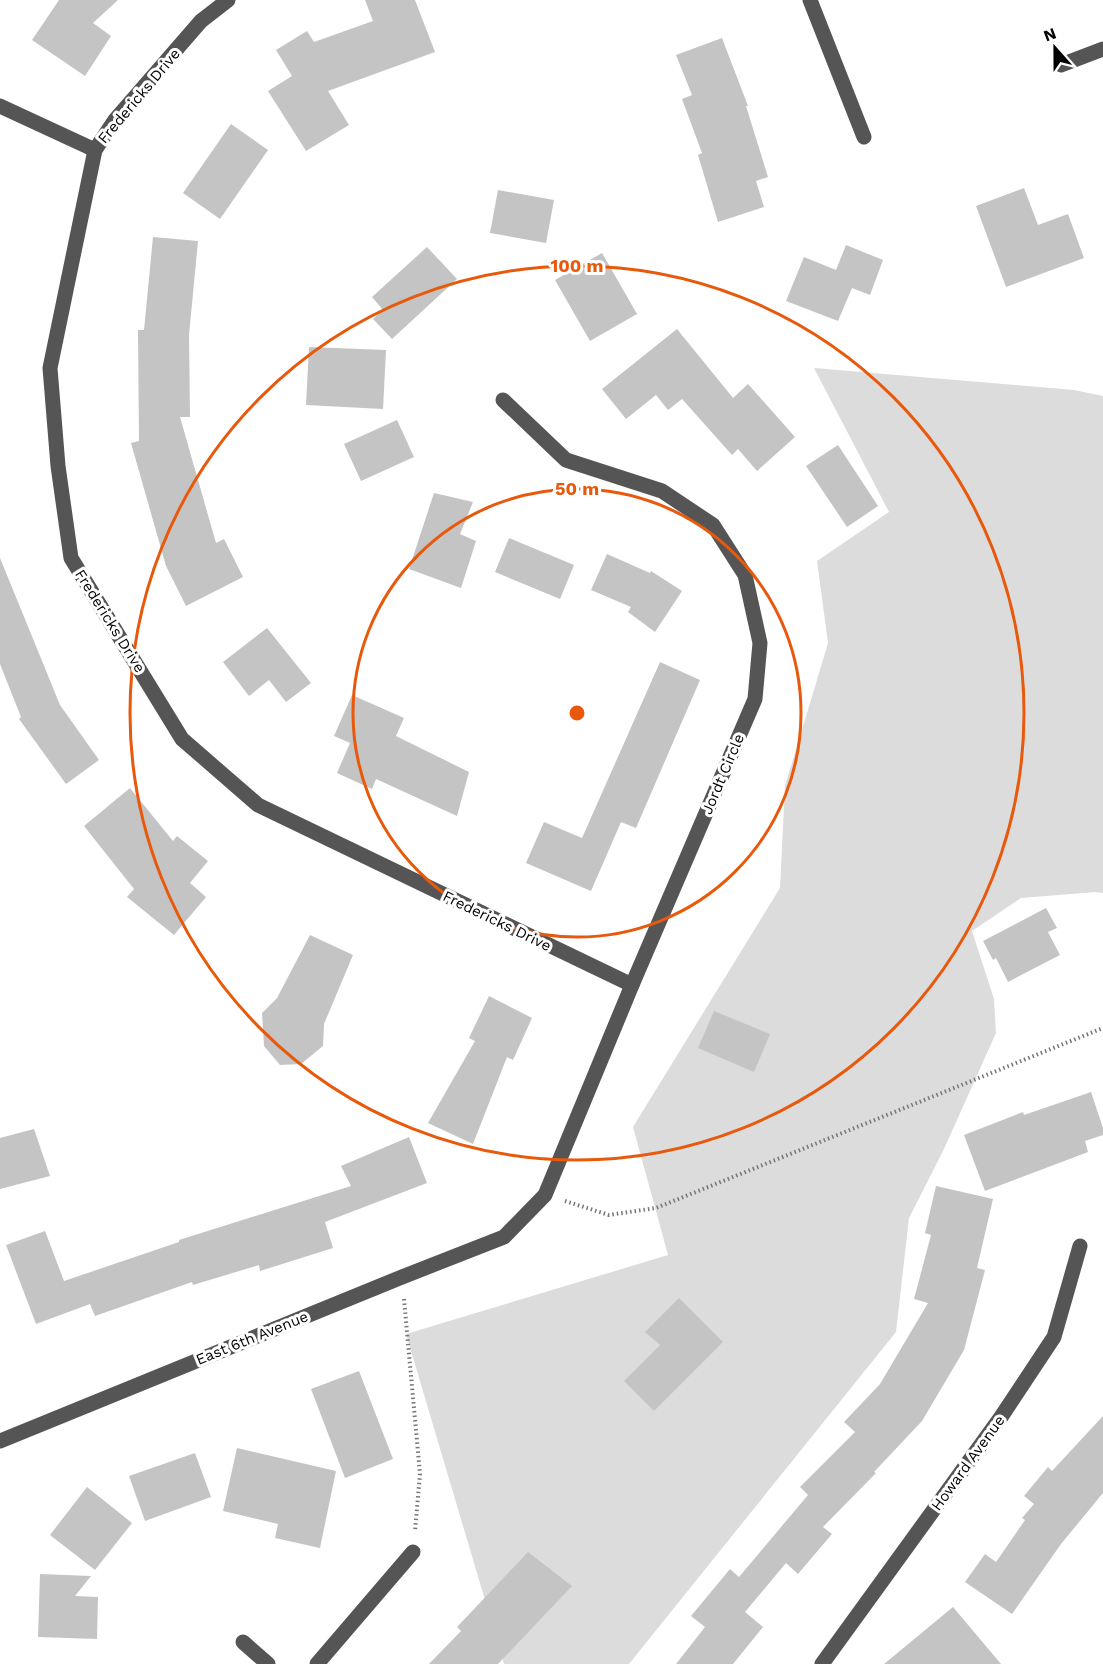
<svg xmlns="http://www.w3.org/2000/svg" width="1103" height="1664" viewBox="0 0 1103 1664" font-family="'Work Sans',sans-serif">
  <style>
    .green { fill: #dcdcdc }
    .building { fill: #c4c4c4 }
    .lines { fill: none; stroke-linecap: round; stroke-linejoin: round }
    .path { stroke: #777; stroke-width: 4; stroke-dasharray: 1.5 3; stroke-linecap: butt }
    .minor { stroke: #555; stroke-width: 15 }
    .ring { fill: none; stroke: #e8590c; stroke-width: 3 }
    .labels { text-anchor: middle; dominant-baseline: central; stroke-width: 6; stroke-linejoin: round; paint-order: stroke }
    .street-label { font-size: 15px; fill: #000; stroke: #fff }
    .centre { fill: #e8590c; stroke: #fff; stroke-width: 3 }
    .ring-label { font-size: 18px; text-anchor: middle; font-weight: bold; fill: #e8590c; stroke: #fff; stroke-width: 6; stroke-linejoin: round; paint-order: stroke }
  </style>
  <rect width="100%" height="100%" fill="#fff"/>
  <path class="green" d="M814,368l260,22 29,6v497l-8,-1 -74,6 -49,33 22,68 2,34 -52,116 -35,69 -13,114 -267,332h-125l-98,-330 262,-79 -35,-128 147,-239 5,-102 43,-143 -11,-82 72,-49z"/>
  <g class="building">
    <path d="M59,0h59l-25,23 18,13 -26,40 -53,-36z"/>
    <path d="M365,0h50l20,52 -107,39 21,34 -43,26 -38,-60 24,-15 -16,-26 31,-19 7,11 59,-21z"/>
    <path d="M722,38l26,68h-2l22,71 -12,4 8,26 -46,15 -20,-67 4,-2 -20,-54 10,-4 -16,-40z"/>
    <path d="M231,124l37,26 -48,69 -37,-26z"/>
    <path d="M1024,188l14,37 30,-11 16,44 -78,29 -30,-81z"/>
    <path d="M498,190l56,10 -8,43 -56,-10z"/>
    <path d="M153,237l45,4 -9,94 1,82h-10l36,126 8,-4 19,38 -57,29 -20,-40 -35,-123 8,-2 -1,-111h6z"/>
    <path d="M846,245l37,15 -13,35 -18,-7 -14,33 -52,-20 18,-44 32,13z"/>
    <path d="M427,247l30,32 -65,60 -19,-20 10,-9 -11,-13z"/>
    <path d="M602,253l35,61 -47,27 -35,-61z"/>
    <path d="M677,329l56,69 15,-14 47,53 -38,34 -19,-22 -6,6 -50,-56 -14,11 -12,-15 -30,24 -24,-30z"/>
    <path d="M309,347l77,3 -3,59 -77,-4z"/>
    <path d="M397,420l17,37 -53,24 -17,-37z"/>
    <path d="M838,445l40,61 -31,21 -41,-61z"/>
    <path d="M434,493l39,9 -13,32 16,7 -15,47 -52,-19z"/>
    <path d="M509,538l65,27 -14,34 -65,-27z"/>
    <path d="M607,554l43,19 1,-2 31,20 -27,41 -27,-20 3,-5 -40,-17z"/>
    <path d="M0,558l60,147 39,55 -33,24 -47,-65 2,-2 -21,-53z"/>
    <path d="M267,628l44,55 -25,19 -17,-22 -20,16 -26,-34z"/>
    <path d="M660,662l40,18 -64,148 -15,-6 -30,69 -65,-28 18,-41 38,16z"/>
    <path d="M352,695l52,23 -8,18 73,36 -12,44 -81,-37 -4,10 -35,-16 13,-30 -16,-7z"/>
    <path d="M130,788l43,53 4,-5 31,25 -18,22 16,14 -32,38 -47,-38 7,-8 -50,-63z"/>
    <path d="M1046,908l11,20 -9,4 12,23 -52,27 -12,-24 -3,2 -10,-19z"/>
    <path d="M310,935l43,20 -29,69 -1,22 -22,18 -21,1 -16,-19 -2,-33 15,-15z"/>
    <path d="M489,996l43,22 -19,42 -6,-3 -34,87 -45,-21 47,-82 -6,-3z"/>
    <path d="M714,1011l56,23 -16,38 -56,-24z"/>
    <path d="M1091,1092l12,36v7l-18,6 3,11 -103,39 -21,-56 59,-23 1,3z"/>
    <path d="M34,1129l16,47 -50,13v-51z"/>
    <path d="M409,1137l18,46 -102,39 8,26 -73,23 -1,-6 -66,20 -1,-3 -97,34 -5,-12 -54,20 -30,-79 39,-14 19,50 115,-39v-2l172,-54 -10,-20z"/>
    <path d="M936,1186l57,13 -16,69 8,2 -21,80 -42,71 -48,51 2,1 -53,54 9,7 -34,40 -12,-11 -41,49 18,15 -30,37h-57l29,-37 -14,-11 39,-47 9,8 69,-82 -8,-8 55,-55 -11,-10 36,-38 48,-81 -14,-4 17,-64 -6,-2z"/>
    <path d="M679,1298l44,44 -69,69 -30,-30 36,-36 -15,-13z"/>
    <path d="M359,1371l34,88 -48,19 -34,-89z"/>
    <path d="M1103,1416v77l-42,51 -49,70 -47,-32 20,-28 11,8 29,-42 -3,-2 12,-14 -10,-8 24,-29 4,4z"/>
    <path d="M237,1448l99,23 -16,77 -45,-10 3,-14 -55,-13z"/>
    <path d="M195,1453l16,44 -66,24 -16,-45z"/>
    <path d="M87,1487l45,36 -37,47 -45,-35z"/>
    <path d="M528,1552l44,34 -74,78h-69l32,-33 -4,-4z"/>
    <path d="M40,1574l51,2 -16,20 23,1 -1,42 -59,-2z"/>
    <path d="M953,1607l48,57h-117z"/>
  </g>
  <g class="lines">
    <g class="path">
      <path d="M565,1201l44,14 47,-7 447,-180"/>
      <path d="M404,1299l16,175 -5,57"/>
    </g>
    <g class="minor">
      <path d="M228,0l-27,21 -86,99 -20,30 -45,218 8,98 13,92 111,181 76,66 374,180"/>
      <path d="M810,0l54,137"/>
      <path d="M1061,65l42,-16"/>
      <path d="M0,106l95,44"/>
      <path d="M0,1441l402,-164 102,-40 41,-42 87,-210 123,-286 5,-56 -15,-68 -32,-50 -51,-34 -96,-31 -63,-60"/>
      <path d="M243,1642l25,22"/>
      <path d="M317,1664l96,-112"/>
      <path d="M822,1664l179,-247 53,-80 26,-91"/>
    </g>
  </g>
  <g class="ring">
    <circle cx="577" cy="713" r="224"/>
    <circle cx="577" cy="713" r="447"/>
  </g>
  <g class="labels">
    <g class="street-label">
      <text transform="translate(139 96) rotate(-50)">Fredericks Drive</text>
      <text transform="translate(110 621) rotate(58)">Fredericks Drive</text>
      <text transform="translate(723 774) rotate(-67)">Jordt Circle</text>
      <text transform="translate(497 921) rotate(26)">Fredericks Drive</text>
      <text transform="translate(252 1338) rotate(-22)">East 6th Avenue</text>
      <text transform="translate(968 1463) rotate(-54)">Howard Avenue</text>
    </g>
  </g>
  <circle cx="577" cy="713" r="9" class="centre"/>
  <g class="ring-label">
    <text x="577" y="272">100 m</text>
    <text x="577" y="495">50 m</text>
  </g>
  <g transform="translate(1055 48) rotate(339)" stroke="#ffffff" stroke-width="4.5" paint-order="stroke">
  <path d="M0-4.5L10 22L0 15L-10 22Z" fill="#000000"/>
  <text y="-9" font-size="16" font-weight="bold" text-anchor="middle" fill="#000000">N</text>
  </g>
</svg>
